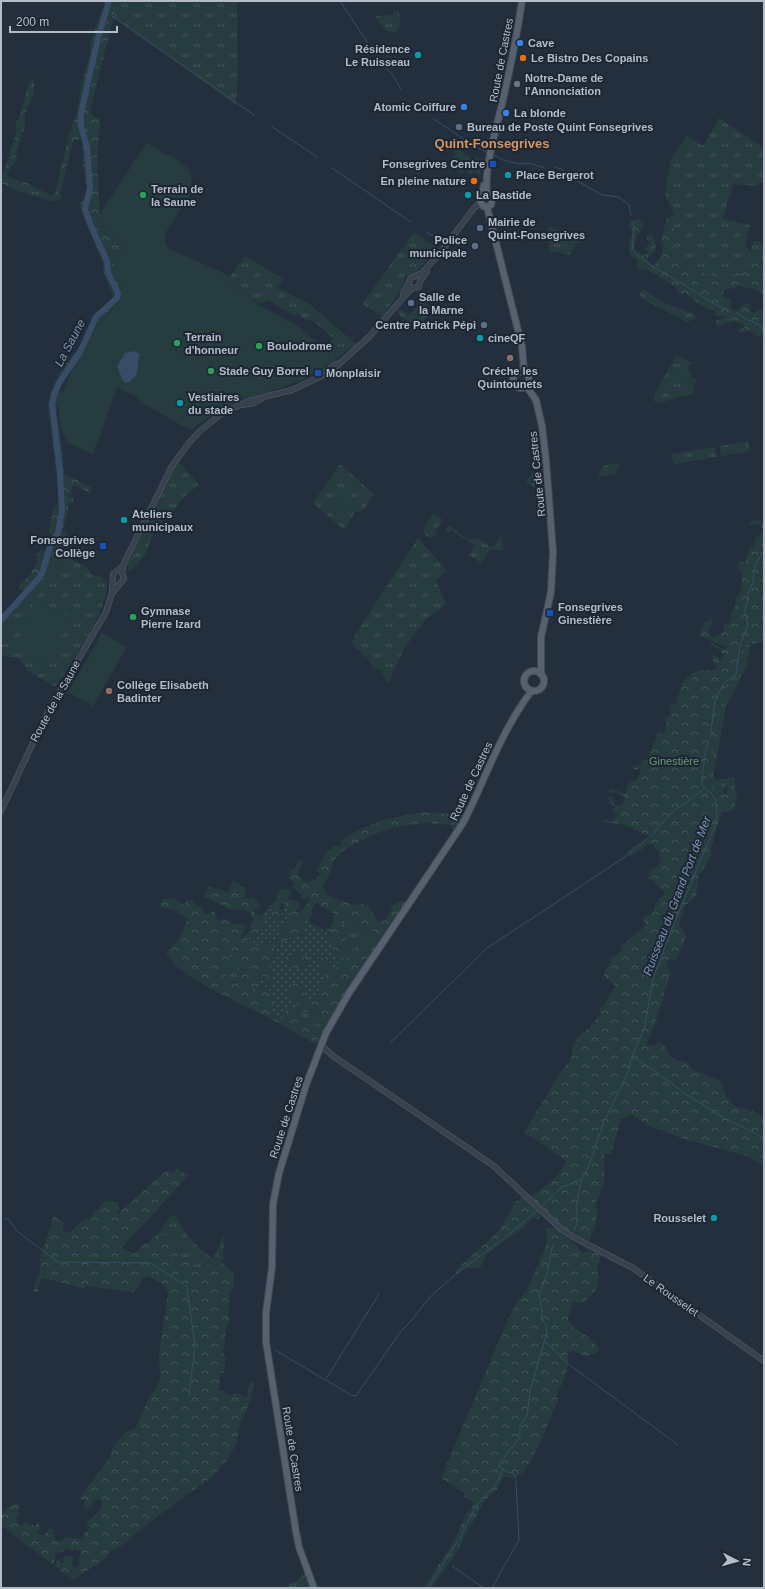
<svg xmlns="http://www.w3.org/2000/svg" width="765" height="1589" viewBox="0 0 765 1589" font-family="Helvetica,sans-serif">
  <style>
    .grass { fill: url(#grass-tufts) }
    .forest { fill: url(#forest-crowns); fill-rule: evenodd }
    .garden { fill: url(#garden-dots); fill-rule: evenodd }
    .pitch { fill: #263c3f }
    .water { fill: #394c67 }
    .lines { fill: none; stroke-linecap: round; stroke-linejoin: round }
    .stream { stroke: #394c67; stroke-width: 1 }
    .river { stroke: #394c67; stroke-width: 6 }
    .tertiary-casing { stroke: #565f6c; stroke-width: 6 }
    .primary-casing { stroke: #414a57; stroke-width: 8 }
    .tertiary { stroke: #38414e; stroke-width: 5 }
    .primary { stroke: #56606e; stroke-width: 6 }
    .shop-dot { fill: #3f7fe0; stroke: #1d2633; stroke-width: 1.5 }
    .culture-dot { fill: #0f9aa8; stroke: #1d2633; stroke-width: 1.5 }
    .food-dot { fill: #e8710a; stroke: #1d2633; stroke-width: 1.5 }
    .worship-dot { fill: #6b7280; stroke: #1d2633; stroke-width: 1.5 }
    .service-dot { fill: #5c6f8a; stroke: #1d2633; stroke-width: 1.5 }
    .transit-dot { fill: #1a4fb4; stroke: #1d2633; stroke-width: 1.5 }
    .leisure-dot { fill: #2e9e5b; stroke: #1d2633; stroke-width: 1.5 }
    .education-dot { fill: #8d6e63; stroke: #1d2633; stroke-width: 1.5 }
    .labels { text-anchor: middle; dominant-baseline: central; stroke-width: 4; stroke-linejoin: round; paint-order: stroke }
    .poi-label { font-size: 11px; font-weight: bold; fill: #b4bcc9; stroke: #1d2633; text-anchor: start }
    .street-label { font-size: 11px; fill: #b4bcc9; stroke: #1d2633 }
    .park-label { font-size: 11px; fill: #6b9a76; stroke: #1d2633 }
    .water-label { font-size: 12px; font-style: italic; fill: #7c92b1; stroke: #1d2633 }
    .quarter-label { font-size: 13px; font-weight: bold; fill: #d59563; stroke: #1d2633 }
  </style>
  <defs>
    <pattern id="grass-tufts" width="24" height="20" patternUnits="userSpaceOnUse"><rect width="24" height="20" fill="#263c3f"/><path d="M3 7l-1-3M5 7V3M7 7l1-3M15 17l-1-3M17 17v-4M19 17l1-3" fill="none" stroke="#435659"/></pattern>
    <pattern id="forest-crowns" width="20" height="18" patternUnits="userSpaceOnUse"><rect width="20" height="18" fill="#263c3f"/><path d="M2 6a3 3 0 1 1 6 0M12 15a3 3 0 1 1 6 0" fill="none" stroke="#435659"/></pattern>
    <pattern id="garden-dots" width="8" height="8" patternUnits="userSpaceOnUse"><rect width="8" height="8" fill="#263c3f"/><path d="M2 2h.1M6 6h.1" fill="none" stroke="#435659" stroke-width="1.8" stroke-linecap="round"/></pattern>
  </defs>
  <rect width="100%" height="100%" fill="#242f3e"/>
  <g class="grass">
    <path d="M118,1h119l1,69 -2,35 -122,-87z"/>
    <path d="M394,11h5l1,15 -4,6c-11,4 -15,-8 -21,-16l19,-1z"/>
    <path d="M719,118l45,30v33l-8,5 -23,-2 -10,35 27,6 -5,20 5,7 6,4c-3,6 -8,16 -15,19 -12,7 -50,-1 -56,-13h-4l-11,-8 2,-3 1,-9 -1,-3 2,-11v-13l-9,-21 6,-35 16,-23 16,10z"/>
    <path d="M455,147l15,10 1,2 -9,14 -12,-8v-4l5,-7 -3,-3z"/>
    <path d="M475,157l11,3 -2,8h-2l-2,8 -6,-5 -4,4 -4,-4z"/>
    <path d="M548,226l32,12 -11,17 -20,-4z"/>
    <path d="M414,232l23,16 -22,26 -10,3 -3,11 -19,28 -21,-12z"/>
    <path d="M245,256l39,23 -7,9 31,15 48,41 -20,15 -10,-9v-2l7,-10 -22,-19 -4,2 -10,-8 -3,3 -26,-16 -8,4c-13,-6 -23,-14 -31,-26z"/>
    <path d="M644,289l16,12 34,13 2,2 -1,3 -8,3 -44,-23 -3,-4 1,-5z"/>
    <path d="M422,301l9,8 -13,21 -21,-17 3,-4 9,6z"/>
    <path d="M676,355l17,8 -5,2 4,14 4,-1 -3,15 -34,10h-3l-2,-3v-4z"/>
    <path d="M749,441v10l-28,5 -1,-10z"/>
    <path d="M715,447l1,10 -42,7 -3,-10z"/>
    <path d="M178,461l21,23 -17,15 -10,14 -17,14 -9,27 -15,17 -3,-2v-6z"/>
    <path d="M620,463l-5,11 -17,3 5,-11z"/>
    <path d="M340,464l34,30 -11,17 -8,1 -11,18 -31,-27z"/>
    <path d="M543,471l1,10 -7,1 -3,5 -8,-5 7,-10z"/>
    <path d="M433,513l10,7 -8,12 2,2 -5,4 -6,-2 -3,-6z"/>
    <path d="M449,525l19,14h10l15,9 8,-12 2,14h-13l-9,13 -12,-8 5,-10 -23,-15 -2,3 -4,-3z"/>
    <path d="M418,538l29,33 -10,8 -1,2 10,22c-5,8 -15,10 -21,18 -15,17 -30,40 -35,62h-2l-8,-14h-6l-7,-12 -4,-1 -2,-5 -6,-3 -3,-6 6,-12z"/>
    <path d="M63,555l25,13 3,6 11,3 5,5c0,31 -28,67 -44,94l-7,10h-2l-26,-15 -1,-3 -10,-11h-11l-5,-4v-20l2,1 6,-10v-7c7,-8 13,-18 22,-24l1,-7 10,-6h7l-3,-6 1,-8 10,1 4,-10z"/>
    <path d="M751,643l-6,27 -19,36 -13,71 4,3 17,-3 2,13 -3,-7 -7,-2 1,5 -4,2 1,5 -7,3c-2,-3 -7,-6 -9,-10 -5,-8 -1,-24 5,-30 -1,-19 0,-36 7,-53h5l-2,-10 4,-10 10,-3 7,-34z"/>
    <path d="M346,916l20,14 8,2 1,6 -13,7h-7l-9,14 -4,-2 2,-15 -3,-13z"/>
    <path d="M231,954l12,7c-1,15 -2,20 -18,25 -1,-11 5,-19 4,-30z"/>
    <path d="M307,1012l15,1 -3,7 2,5 -2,4 -6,-4 -10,1 -6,-6 1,-7z"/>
    <path d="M171,1215l5,1c8,18 20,31 36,42l-7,10 -28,-1 -2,-7 8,-13 -24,-14z"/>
    <path d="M472,1508l3,3h4l-26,47 -22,30h-8l29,-43 15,-33z"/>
    <path d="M306,1572l4,16h-23l3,-5h4z"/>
  </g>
  <g class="forest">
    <path d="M105,1h13l-28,109 3,6 7,3 -3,39 3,56 4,14 21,22 -11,23 9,17 -2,9 -24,27 -6,14 -29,43 -4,10 4,-2 3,4 -6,11h-3l7,50 1,18 27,13v7l-16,-9 -4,2 1,6 -4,3 5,2 1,5h-6v9l-6,19 6,1 -6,19 3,2 -4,4 -4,10 -4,2 -6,-3 -1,8 5,2 -1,3 -8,1 -1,4 -3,4 -6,-2 -1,7 -8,7 6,2 2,4 -5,3 -6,-1 -1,-2 -10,11 1,11 -8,6 -1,-1v-18l22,-24v-2l-5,1 1,-5c8,-6 21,-20 18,-31l4,-4 5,1 7,-16 -5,-2 6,-26 4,-2 1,-8 -11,-92 3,-15 12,-24 15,-16 6,-11 9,-24 18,-14 2,-5 -10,-24v-9l-21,-50 -3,-9 3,-3v-2l4,-2 1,-10 -5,-26 1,-2 -1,-17c-3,-3 -5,-3 -9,-1l-13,52 2,4 -4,3 -7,1 -34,-10 -16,-8v-9h2l13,-41v-8l3,-8 12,-39 3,3v12l-9,21v13l-3,6 -6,22 1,6 -5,4 -5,11c8,5 17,5 24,9 7,4 13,7 20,10l4,-1 14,-60 8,-22v-5l2,-4 1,-14 10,-35v-11z"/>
    <path d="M674,215c0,7 0,34 -3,39l9,8h5l1,3 26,12 29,-1 4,-11 7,-1 4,-8 -6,-4 4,-11h5l5,6v48l-8,-5 -19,-5 -3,3 -10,2 -2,7 9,2 -1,10 6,2 10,-7h5l-1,7 4,2 6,-4 4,5v24l-8,-3 -4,-4 -12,2 -2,-3 8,-3 -11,-6 -16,5 -4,-2 2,-4 10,-3 -3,-1h-7l-2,-2v-3c-10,-1 -22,-12 -31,-18l-3,2 -3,-2 -1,-5c-12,-7 -24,-19 -39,-19l-1,-7 1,-2c-14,-4 -9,-19 -5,-29l-4,-4 1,-6 8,-2 6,4 -3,9 -5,3c2,5 -2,9 -2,14l10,7 4,-4 -4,-2 6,-7 -3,-4v-3l4,-3c6,11 8,19 -4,25l2,4 5,4 7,-10 2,-11 -2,-1 1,-8 5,-18z"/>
    <path d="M752,520l12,2v119l-20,5 -3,25 -4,9 -10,3 -4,10 3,5 -1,5h-5c-7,17 -8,34 -7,53 -7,8 -7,20 -5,30l6,2 4,8 6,-3 3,2 1,-10 -1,1 -1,-5 6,-2 4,11 1,11 -2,1v6l-7,4h-6l-11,34v10l-13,22 -2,18 -11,10 -6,17 7,14 -10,23 -7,-1 -3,7 5,6 -16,52 -9,20 6,2 6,-3 6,2c6,13 7,15 22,16l6,8 29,12 5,16 10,10 9,1 19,8v51l-14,-10 -69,-19 -33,-13 -17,-11 -10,5 -10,35h-7c1,17 2,33 -8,47 1,11 2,28 -6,37v2c-16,0 -49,-33 -60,-45h3c12,-9 27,-18 33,-33l-2,-3 -34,-23 -6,-2v-2l28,-45 3,-7 17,-23v-8l6,-12 12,-10 10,-13v-7h3l5,-10 8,-11 -12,-10 2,-7 5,-6 -1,-3 11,-9v-5l18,-14 7,-8 -3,-5 1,-4h7l3,-4 1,-7 10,-11 -13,-13h-4c-1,-10 7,-10 13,-17l-2,-3 1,-8 -5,-3 -2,-5h-6l-5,5 -12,7 -3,-2c4,-11 19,-10 25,-18 -8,0 -11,-4 -18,-7 -1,-1 -13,-5 -15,-5 -6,-2 -10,1 -15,-3l1,-2 6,2 4,-2 2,-4 -3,-2v-7l-6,-3 2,-2 -2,-3 3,-3 1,3 2,1v5l3,2 6,-2 1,-7 -8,-5 -7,1v-4h4l12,5 2,-4 -1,-2 5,-6 6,-2 4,-10 -3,-2 -2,2 -4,-3 9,-3 2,-4h4l11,-28 6,2 3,-10 -2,-4 6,-5 -1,-9 6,-2c3,-7 3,-18 9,-24 4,-5 12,-10 19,-10 6,0 9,3 14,-3l-4,-3 -2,-8 2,-1 7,5 3,-5 -5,-6 -8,-4v-2l14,6 2,-2 -27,-11 4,-13 7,-4 1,4 -5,11 8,3 9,-6v-6l4,-1 4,-7 -2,-2 6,-11 -1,-6c10,-6 5,-16 8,-24l-6,-7 1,-5h7l5,-14 5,-3v-7l5,-2 3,-5 -2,-6 -5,-1 -6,1 -1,-2z"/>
    <path d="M424,812l41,3 -7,10 -5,6 -2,-6 -27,-2 -16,2 -16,3 -20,7 -28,15 -11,11 -4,14 -7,12 7,9 25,9 9,-1 5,2 5,8 6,7 6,-1 6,-10 -1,-3c5,-4 12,-7 18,-5l-17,26 -10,10 -7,14 -38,60 -3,1c-6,10 -7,23 -17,31 -18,-10 -36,-20 -54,-30 -22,-11 -88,-39 -96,-62l11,-11 11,-22 -12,-8 -13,-3 -3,-4 3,-5 9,-1 12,7 3,-5 6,1 3,5 6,1 3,8 9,-4 4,9 8,-1 8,5h7l4,3 -4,12 7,-6 5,-14 -4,-7 -5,-2 -14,-1 -26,-12 4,-11 20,6 5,-12 12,9 -1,10 8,-2 7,5 1,6 -4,2 -3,-2 2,6 7,1 1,10 4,3 -3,4 -4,-1 -10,13 9,2 5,-3 8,-1 5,16 -10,14 7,1 -3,12 -6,-4 -3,-6h-3l2,10 -10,9 10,-6 9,2 6,13 12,-6 5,-10 -1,-3 5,-2 10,8 -2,9 12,-6 6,-9 -2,-13 -5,-13h14l1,9 4,-8 -2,-11 6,-6 -1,-5 -5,6 -7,-4 4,-6 5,-19 -19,-11 -4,5v7l-3,3 -5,-2 -3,7 5,9 -4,4 -4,-2 -17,10 -5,-2 2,-7 5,-10 5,-1 -1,-3 6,-6 -6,-3v-8l-5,-1 -3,5 3,2v6l-8,6 -4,-4 4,-9 -3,-5 6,-4v-4l4,-8 11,2 -4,10 11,1 1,7 -4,3 2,2 7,-6 5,-9 -3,-1 -4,3 -3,-2 2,-3 -10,-8 3,-4 -6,-5 1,-9 3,1 7,-10 3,2 -5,10 3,7 5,4 10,-4 4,-5 -3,-3 8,-17 9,-8h7l-1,-5c26,-18 54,-25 84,-29zM346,916l20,14 8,2 1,6 -13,7h-6l-10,14 -4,-2 5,-6 -3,-9 5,-5 -8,-8zM231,954l5,6 7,1 -1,2 -5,3 1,7 4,1 -7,9 -9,2c-2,-10 5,-18 3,-29zM307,1012l7,5 5,-5 3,1 -3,7 2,5 -2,3 -6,-3h-10l-6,-5 1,-7z"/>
    <path d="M295,952l10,3 5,4 -5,8 -10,2 -8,-3 -1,-8z"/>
    <path d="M177,1169l11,6 -17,20 -49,52v2l13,4 9,-9 4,-1 9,-9 2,-1 24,14 -8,13 2,7 10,-7 9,8h9l11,-15 7,-18c3,8 -2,16 1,24l-3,3 3,2 11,12 -2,12 -3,3 -2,24 2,3 -3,8 -4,27 3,3 -2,16 -4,2 -1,18 4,-1 7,5 6,-3 11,4 2,-13 3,-2 2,2 -4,17 -11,27 -3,16 -9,17 -4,2 -6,9 -10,9 -32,22 -3,4 -6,3 -29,22 -10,10 -20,12v3c-11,9 -22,14 -33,22l-6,-3 -13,-10 3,-7 5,4 2,-1 -2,-2 1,-4 4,-1 5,2 -1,5 1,5 2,1 4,-2 -1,-5 3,-10 -6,-2 -3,2 -6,-3 -3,4 -7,1 -2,4 1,4 -3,3 -51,-39v-9l9,-11 9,-1v5l-2,2 2,3 -3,5 2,5 4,1 3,-3 10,4 2,-3 4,2 -1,4 -4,3 9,5v-3l4,-5h4l3,13 7,-2 2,-4 18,4 1,-7 6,-5 -4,-5 16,-15v-8h-8l-3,7 -5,2 -2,-4v-5h-4v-3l30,-40v-3l3,-7 10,-13 13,-7 13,-29 8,-12 3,-9 -1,-24 9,-59c-3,-6 -4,-12 -11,-12l-2,-2 -7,-4 -6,3 -5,10 -5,3 -46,-6 -3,2 -40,-10 -4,5 -1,9h-5l3,-14 4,-6v-12l14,-46 2,4 8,4 -2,8 7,3 10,-9 11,-7 15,-16 12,1 3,7 -4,3 3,1 47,-42 6,1z"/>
    <path d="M520,1197h3l17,17 1,3 -2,3 -5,-3 -15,14 -32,23 -6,12 -6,2h-10l-7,6 -3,-3 44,-40 16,-29 5,-2z"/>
    <path d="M555,1228l22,18 5,7 8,-2 11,4 -4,15 2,10 -2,9 -14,14 -10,-1 -5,18 6,8 13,8 12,12 -2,5 -11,3 -14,-5 -5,1c4,15 -4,30 -11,44l2,4c-7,16 -26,69 -40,76 -5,3 -10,1 -15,1l-7,14 -12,10 -5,10h-4l-3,-3 2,-6 -10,-6v-3l-23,-15 67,-159 9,-17 10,-12 18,-42 2,-5 -1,-14z"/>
  </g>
  <path class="garden" d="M271,904l3,5 -4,9 4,4 8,-6v-6l3,-6h2v8l7,3v2l-7,4 2,3 -6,1 -5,10 -2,7 5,2 17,-10 4,2 4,-4 -5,-9 3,-8 5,3 1,4 14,8 3,-3 4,2 -1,4 -4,6 7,4 6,-6h2l-2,5 -6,6 2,10 3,4 -1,6 -6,5 -1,-15h-14l5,13 5,3 -3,10 -14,20 -4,-5 2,-9 -10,-8 -5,2 1,3 -5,9 6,3 5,7 -12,2 -5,11 -8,-2 -4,-5 6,-9 -6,-13 -9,-2 -10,6 -3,-2 6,-6 7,-1 -2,-9 3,-1 3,6 6,4 3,-12 -7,-1 5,-12 5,-2 -5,-16 -8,1 -5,3 -9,-1 -3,2 -2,-1 3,-8 7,1 5,-8 4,1 3,-4 -4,-3 -1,-10zM295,952l10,3 5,4 -5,8 -10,2 -8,-3 -1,-8z"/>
  <g class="pitch">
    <path d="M147,142l19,13h4l20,15 2,22 -28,43 3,12 2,2 44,19 14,7 10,14 25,18 36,19 38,33 -31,20 -38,14 -23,5 -27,14 -27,18 -50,-28 -2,-4 -21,-11 -24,68 -26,-13 -6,-13 -3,-23 14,-37 19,-29 6,-14 24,-27 2,-9 -9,-17v-13l11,-10 -21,-22 -4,-14z"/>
    <path d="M687,364l6,19 -10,3 -5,-19z"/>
    <path d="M351,494l3,10 -19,5 -2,-10z"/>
    <path d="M36,601l35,16 -23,49 -35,-16z"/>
    <path d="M102,633l25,14 -34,59 -25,-14z"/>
  </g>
  <path class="water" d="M134,351l6,3c-4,12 2,21 -13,29l-4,-2 -6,-15 8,-13z"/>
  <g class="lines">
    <g class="stream">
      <path d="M340,1l39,59 13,14 9,15"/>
      <path d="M106,12l2,1"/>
      <path d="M112,16l142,99"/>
      <path d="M434,119l37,25 15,8"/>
      <path d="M272,127l45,30"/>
      <path d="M494,155l9,5 16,4 10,-1 16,5"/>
      <path d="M555,167l6,2 11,9 30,17 17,2 10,8 2,10"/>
      <path d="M332,168l79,54"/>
      <path d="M633,222l1,8 -2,19c14,16 33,24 51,35 15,9 30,21 46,26"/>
      <path d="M426,232l12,7"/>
      <path d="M737,313l9,6 18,8"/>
      <path d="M390,1043l97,-95 138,-91 28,-23 17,-20 34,-25"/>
      <path d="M632,1057l23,14 32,24 32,20 45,23"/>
      <path d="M542,1206l20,-19 20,-8"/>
      <path d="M5,1218l4,2 9,12 40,30 93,1 36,24 8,58 -6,51"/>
      <path d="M574,1230l3,-6v-23l4,-19 9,-19 13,-39 26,-54 2,-11 13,-30 9,-50 18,-48 44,-105c2,-10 4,-25 -4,-33 -3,-3 -7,-4 -9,-8 -1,-4 4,-37 6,-43 0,-4 1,-2 3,-6 1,-4 -1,-7 1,-12l3,-24 9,-17 12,-8 4,-30 8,-19 -3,-15 1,-6 3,-6 -1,-5 5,-11v-5l3,-14 8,-14"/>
      <path d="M545,1341l22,22 111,82"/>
      <path d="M275,1350l76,45 5,1 45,-65 10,-10 19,-24 28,-25 44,-32 35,-29"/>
      <path d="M326,1379l53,-85"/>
      <path d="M502,1469l12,5 2,5"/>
      <path d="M459,1540l16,-33 22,-24 6,-14 -4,-3v-2l21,-27v-12l7,-9 3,-25 17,-59 -1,-7 -5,-7 1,-7 -3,-16 8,-21 5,-26 2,-4"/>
      <path d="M452,1566l32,22"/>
      <path d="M428,1588l29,-46"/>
      <path d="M492,1588l27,-48 -3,-59"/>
    </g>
    <path class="river" d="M1,620l38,-42 4,-7 7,-25 8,-13 4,-22 -2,-39 -8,-68 2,-9 5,-12 21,-31 16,-35 21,-19 1,-5 -10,-20 -1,-12 -16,-35 -6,-17 5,-21 -3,-41 -6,-21v-11l2,-11 15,-66 11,-37"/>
    <defs>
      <g id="tertiary">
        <path d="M411,287l3,1 5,-1 1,-6 7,-9"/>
        <path d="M403,294l8,-16 11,-5 18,-20 35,-46 6,-4"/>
        <path d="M320,375l16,-11"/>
        <path d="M242,405l12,-2 9,-5"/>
        <path d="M112,593l12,-14 -2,-6 2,-10 48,-97 17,-23 11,-12 21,-17 27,-13 44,-11 38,-18 39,-35 40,-46 4,-3"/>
        <path d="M1,811l44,-94 61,-105 6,-19 1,-19 10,-8"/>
        <path d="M321,1045l12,11 161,110 67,63 12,8 60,31 131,93"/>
      </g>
      <g id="primary">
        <path d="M484,185l-4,16 3,5 4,1"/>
        <path d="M487,194c-3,-26 9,-64 15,-90 8,-34 15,-69 20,-103"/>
        <path d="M484,195h5l3,5 -1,5 -4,2"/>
        <path d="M487,207l35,139 2,26"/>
        <circle cx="521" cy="380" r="8"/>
        <path d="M528,384l1,6 7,10 6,26 4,34 7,92 -2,40 -10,45v37"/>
        <circle cx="534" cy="681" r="10"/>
        <path d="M314,1588l-15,-41 -3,-15 -30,-190v-29l6,-46 1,-63 6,-31 27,-88 20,-52 23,-40 114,-170c19,-36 31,-74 53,-109 5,-8 10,-17 16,-23"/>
      </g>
    </defs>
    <use href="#tertiary" class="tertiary-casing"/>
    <use href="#primary" class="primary-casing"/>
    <use href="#tertiary" class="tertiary"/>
    <use href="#primary" class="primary"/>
  </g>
  <g class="shop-dot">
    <circle cx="520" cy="43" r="4"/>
    <circle cx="464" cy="107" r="4"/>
    <circle cx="506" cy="113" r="4"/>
  </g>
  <g class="culture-dot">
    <circle cx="418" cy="55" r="4"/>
    <circle cx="508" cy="175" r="4"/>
    <circle cx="468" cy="195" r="4"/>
    <circle cx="480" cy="338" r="4"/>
    <circle cx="180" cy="403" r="4"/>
    <circle cx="124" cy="520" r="4"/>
    <circle cx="714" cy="1218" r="4"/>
  </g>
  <g class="food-dot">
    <circle cx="523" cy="58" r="4"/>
    <circle cx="474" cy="181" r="4"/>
  </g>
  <circle class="worship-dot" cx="517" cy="84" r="4"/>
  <g class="service-dot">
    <circle cx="459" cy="127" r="4"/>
    <circle cx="480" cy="228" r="4"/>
    <circle cx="475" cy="246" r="4"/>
    <circle cx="411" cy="303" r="4"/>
    <circle cx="484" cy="325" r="4"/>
  </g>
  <g class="transit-dot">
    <rect x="489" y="160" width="8" height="8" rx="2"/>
    <rect x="314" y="369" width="8" height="8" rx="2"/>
    <rect x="99" y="542" width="8" height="8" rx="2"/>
    <rect x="546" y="609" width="8" height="8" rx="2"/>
  </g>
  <g class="leisure-dot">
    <circle cx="143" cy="195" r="4"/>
    <circle cx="177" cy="343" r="4"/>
    <circle cx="259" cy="346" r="4"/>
    <circle cx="211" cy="371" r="4"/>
    <circle cx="133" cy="617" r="4"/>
  </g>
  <g class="education-dot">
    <circle cx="510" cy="358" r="4"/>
    <circle cx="109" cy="691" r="4"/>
  </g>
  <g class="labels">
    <g class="poi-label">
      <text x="528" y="43">Cave</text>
      <text x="410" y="49" text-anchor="end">Résidence<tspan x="410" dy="13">Le Ruisseau</tspan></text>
      <text x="531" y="58">Le Bistro Des Copains</text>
      <text x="525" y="78">Notre-Dame de<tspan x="525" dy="13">l'Annonciation</tspan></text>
      <text x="456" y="107" text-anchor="end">Atomic Coiffure</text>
      <text x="514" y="113">La blonde</text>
      <text x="467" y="127">Bureau de Poste Quint Fonsegrives</text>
      <text x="485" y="164" text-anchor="end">Fonsegrives Centre</text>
      <text x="516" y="175">Place Bergerot</text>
      <text x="466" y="181" text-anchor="end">En pleine nature</text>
      <text x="151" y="189">Terrain de<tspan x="151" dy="13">la Saune</tspan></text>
      <text x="476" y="195">La Bastide</text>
      <text x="488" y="222">Mairie de<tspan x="488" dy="13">Quint-Fonsegrives</tspan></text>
      <text x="467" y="240" text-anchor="end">Police<tspan x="467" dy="13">municipale</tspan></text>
      <text x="419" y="297">Salle de<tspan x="419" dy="13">la Marne</tspan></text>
      <text x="476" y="325" text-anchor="end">Centre Patrick Pépi</text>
      <text x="185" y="337">Terrain<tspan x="185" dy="13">d'honneur</tspan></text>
      <text x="488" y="338">cineQF</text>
      <text x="267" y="346">Boulodrome</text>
      <text x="219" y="371">Stade Guy Borrel</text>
      <text x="510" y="371" text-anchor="middle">Créche les<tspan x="510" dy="13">Quintounets</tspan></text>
      <text x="326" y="373">Monplaisir</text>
      <text x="188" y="397">Vestiaires<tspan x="188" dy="13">du stade</tspan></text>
      <text x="132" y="514">Ateliers<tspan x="132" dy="13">municipaux</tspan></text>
      <text x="95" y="540" text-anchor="end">Fonsegrives<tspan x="95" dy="13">Collège</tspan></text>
      <text x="558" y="607">Fonsegrives<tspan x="558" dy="13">Ginestière</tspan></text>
      <text x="141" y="611">Gymnase<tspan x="141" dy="13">Pierre Izard</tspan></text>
      <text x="117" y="685">Collège Elisabeth<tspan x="117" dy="13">Badinter</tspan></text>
      <text x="706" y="1218" text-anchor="end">Rousselet</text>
    </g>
    <g class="street-label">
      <text transform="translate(501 60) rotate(-79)">Route de Castres</text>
      <text transform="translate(537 474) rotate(-96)">Route de Castres</text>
      <text transform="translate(55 701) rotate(-61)">Route de la Saune</text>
      <text transform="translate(471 781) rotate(-65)">Route de Castres</text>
      <text transform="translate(286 1117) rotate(-72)">Route de Castres</text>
      <text transform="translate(671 1295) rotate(35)">Le Rousselet</text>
      <text transform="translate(293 1449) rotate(81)">Route de Castres</text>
    </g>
    <g class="park-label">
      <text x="674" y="761">Ginestière</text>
    </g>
    <g class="water-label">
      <text transform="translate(70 343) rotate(-62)">La Saune</text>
      <text transform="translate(677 896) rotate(-69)">Ruisseau du Grand Port de Mer</text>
    </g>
    <g class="quarter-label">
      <text x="492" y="143">Quint-Fonsegrives</text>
    </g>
  </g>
  <rect width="765" height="1589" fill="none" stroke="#b4bcc9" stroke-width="4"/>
  <g transform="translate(737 1561) rotate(96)" stroke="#1d2633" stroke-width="3" paint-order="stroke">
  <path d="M0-3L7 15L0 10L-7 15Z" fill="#b4bcc9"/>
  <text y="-6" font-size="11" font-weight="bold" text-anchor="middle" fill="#b4bcc9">N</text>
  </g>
  <path d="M10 26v6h107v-6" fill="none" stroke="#b4bcc9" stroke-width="2"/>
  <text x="16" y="26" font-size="12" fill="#b4bcc9" stroke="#1d2633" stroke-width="3" paint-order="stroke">200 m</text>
</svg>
